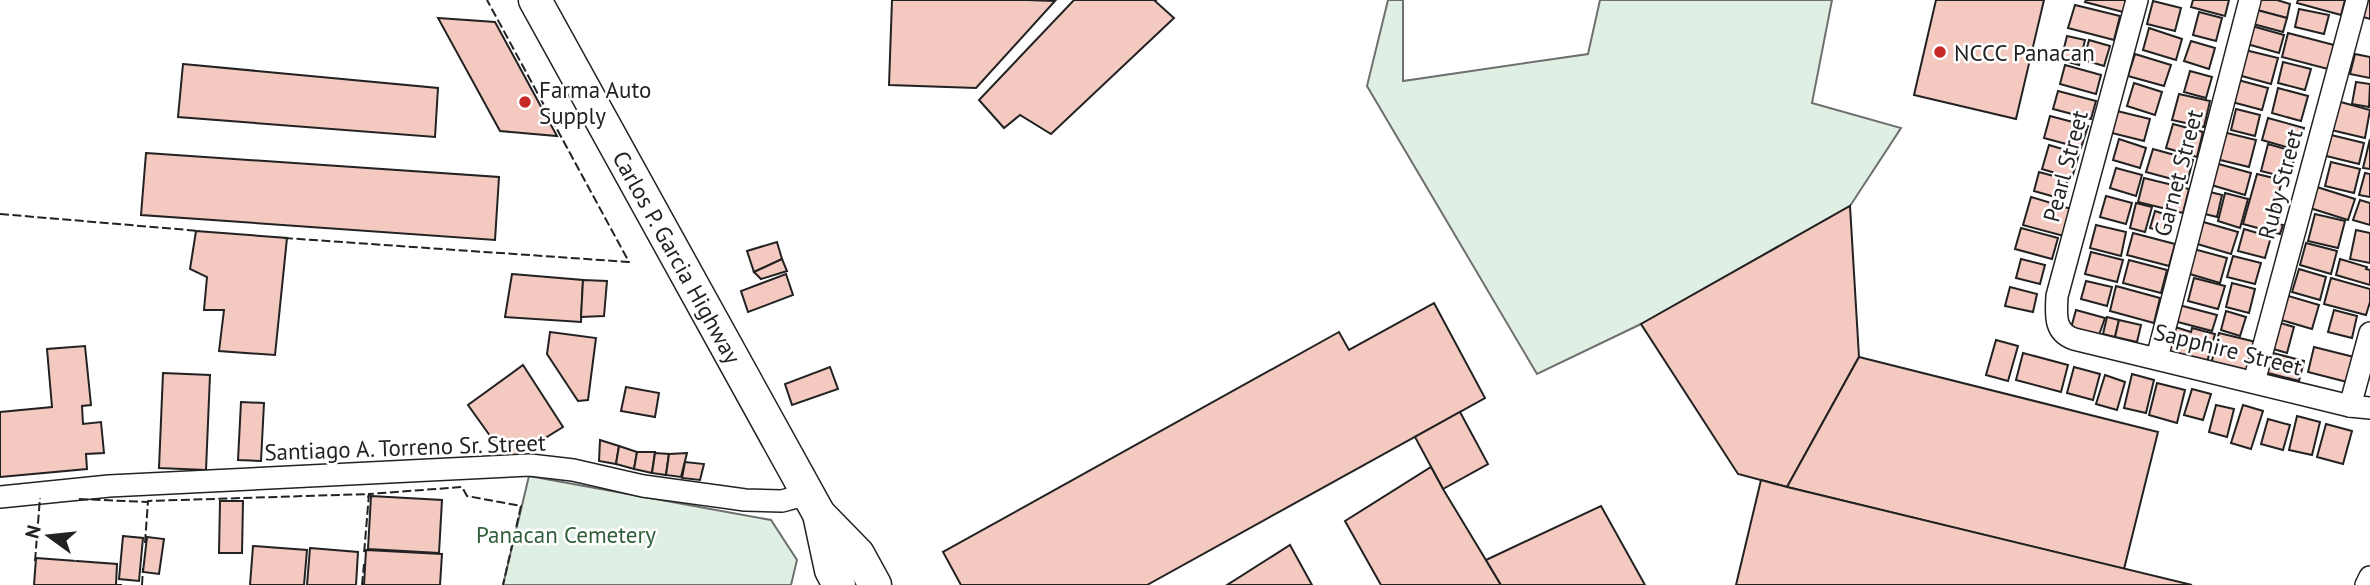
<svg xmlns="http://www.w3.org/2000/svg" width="2370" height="585" viewBox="0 0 2370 585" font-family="'PT Sans',sans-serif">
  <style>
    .green { fill: #e0efe3; stroke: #6f6f6f; stroke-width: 2 }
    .building { fill: #f3c9c0; stroke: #222; stroke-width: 2 }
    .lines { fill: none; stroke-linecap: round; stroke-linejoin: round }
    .minor-casing { stroke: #222; stroke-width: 24 }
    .highway-casing { stroke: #222; stroke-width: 35 }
    .minor { stroke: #fff; stroke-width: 21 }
    .highway { stroke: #fff; stroke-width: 32 }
    .fence { stroke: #222; stroke-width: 2; stroke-dasharray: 9 3.5; stroke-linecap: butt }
    .poi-dot { fill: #c62828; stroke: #fff; stroke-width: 2.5 }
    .labels { text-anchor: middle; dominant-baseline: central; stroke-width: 5; stroke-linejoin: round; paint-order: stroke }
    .poi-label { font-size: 23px; fill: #222; stroke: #fff; text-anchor: start }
    .street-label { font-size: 23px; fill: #222; stroke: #fff }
    .park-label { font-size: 23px; fill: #2f5e38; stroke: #fff }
  </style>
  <rect width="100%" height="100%" fill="#fff"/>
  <g class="green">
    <path d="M1388,0h15v81l185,-27 12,-54h232l-20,103 89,25 -51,78 -209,118 -104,50 -170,-288z"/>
    <path d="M529,476l242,44 26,40 -6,25h-288z"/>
  </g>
  <g class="building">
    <path d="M892,0h135l28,1 -79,87 -87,-3z"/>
    <path d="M1074,0h82l-1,1 19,17 -123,116 -31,-19 -16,13 -25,-28z"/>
    <path d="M1936,0h108l-28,119 -102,-24z"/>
    <path d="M2086,0h40l-3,12 -38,-10z"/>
    <path d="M2193,0h36l-4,16 -34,-9z"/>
    <path d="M2260,0h17l13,4 -3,14 -30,-8z"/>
    <path d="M2298,0h47l-4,15 -44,-12z"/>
    <path d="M2365,0h5v19l-10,-3z"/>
    <path d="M2153,1l28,7 -6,23 -28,-7z"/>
    <path d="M2075,5l45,11 -6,24 -46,-12z"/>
    <path d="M2299,9l30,6 -5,19 -29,-7z"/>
    <path d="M2257,10l30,8 -4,14 -30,-8z"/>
    <path d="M2199,12l23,6 -6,23 -23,-6z"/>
    <path d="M438,18l57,4 62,114 -57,-5z"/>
    <path d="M2252,26l32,9 -5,18 -32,-9z"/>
    <path d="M2149,28l33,11 -6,21 -33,-10z"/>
    <path d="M2288,33l46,12 -6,24 -46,-12z"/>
    <path d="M2067,36l18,4 -6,25 -18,-5z"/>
    <path d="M2089,40l21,6 -6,20 -20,-6z"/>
    <path d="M2191,41l24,7 -6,21 -25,-8z"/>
    <path d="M2245,50l33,8 -7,26 -33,-9z"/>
    <path d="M2135,54l36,11 -7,21 -36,-10z"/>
    <path d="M2355,54l15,3v21l-20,-4z"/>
    <path d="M2283,62l28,7 -6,21 -27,-7z"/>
    <path d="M183,64l255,24 -3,49 -257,-20z"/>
    <path d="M2065,65l36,10 -5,19 -36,-10z"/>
    <path d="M2190,71l22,6 -6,21 -22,-6z"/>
    <path d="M2238,80l30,8 -6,22 -30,-8z"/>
    <path d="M2356,82l14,2 -1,23 -17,-3z"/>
    <path d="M2134,83l28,9 -7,23 -28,-9z"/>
    <path d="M2278,88l30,8 -7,25 -29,-8z"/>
    <path d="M2058,91l38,10 -5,18 -38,-10z"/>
    <path d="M2179,94l31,7 -6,26 -32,-7z"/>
    <path d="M2337,101l33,9 -5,28 -34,-8z"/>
    <path d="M2236,109l24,6 -5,21 -24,-6z"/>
    <path d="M2117,111l33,8 -6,22 -32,-8z"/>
    <path d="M2050,116l38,10 -7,22 -37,-10z"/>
    <path d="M2268,118l36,10 -7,22 -35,-10z"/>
    <path d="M2173,124l30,8 -6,25 -31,-9z"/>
    <path d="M2223,132l33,8 -7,27 -33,-8z"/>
    <path d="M2327,134l37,9 -5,21 -37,-9z"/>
    <path d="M2119,139l27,9 -6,20 -27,-8z"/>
    <path d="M2370,139v30l-7,-1z"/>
    <path d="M2268,144l28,8 -7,26 -28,-7z"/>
    <path d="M2049,145l30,9 -7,24 -30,-9z"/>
    <path d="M2153,149l40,11 -6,23 -41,-11z"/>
    <path d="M146,153l353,24 -4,63 -354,-25z"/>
    <path d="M2331,162l29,7 -6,24 -29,-7z"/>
    <path d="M2215,163l36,10 -6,22 -37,-11z"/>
    <path d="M2116,168l26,7 -6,21 -26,-8z"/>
    <path d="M2039,172l29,8 -6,19 -28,-8z"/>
    <path d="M2365,173l5,1v23l-11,-2z"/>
    <path d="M2257,174l25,6 -7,28 7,2 -4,14 5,1 -3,9 -37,-10z"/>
    <path d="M2144,178l45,11 -6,24 -45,-11z"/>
    <path d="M2317,187l38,12 -7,21 -38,-12z"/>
    <path d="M2206,191l16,4 -5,22 -16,-4z"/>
    <path d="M2225,193l23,6 -8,29 -22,-7z"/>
    <path d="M2106,196l26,7 -6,21 -26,-7z"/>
    <path d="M2031,197l40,12 -7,27 -41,-11z"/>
    <path d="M2360,200l10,3v22l-17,-5z"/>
    <path d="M2136,203l16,4 -7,25 -15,-4z"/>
    <path d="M1850,206l9,151 -72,130 -49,-13 -97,-150z"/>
    <path d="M2155,211l15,5 -5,16 -15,-4z"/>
    <path d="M2315,214l30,7 -7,27 -30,-7z"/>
    <path d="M2200,221l38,11 -7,22 -37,-11z"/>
    <path d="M2096,225l30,7 -5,24 -31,-8z"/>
    <path d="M2021,228l37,10 -6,21 -37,-10z"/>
    <path d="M2244,229l27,8 -6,21 -27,-7z"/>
    <path d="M2356,230l14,3v30l-20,-4z"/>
    <path d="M196,231l91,7 -12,117 -56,-4 5,-41h-20l3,-33 -17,-8z"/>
    <path d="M2133,233l42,11 -6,22 -42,-11z"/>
    <path d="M777,242l5,17 -28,13 -7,-21z"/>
    <path d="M2306,243l31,8 -6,23 -31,-9z"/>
    <path d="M2190,248l37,10 -7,25 -37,-11z"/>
    <path d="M2091,252l32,8 -6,22 -32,-8z"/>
    <path d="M2233,256l28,7 -6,21 -28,-7z"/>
    <path d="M782,259l5,12 -26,8 -7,-7z"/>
    <path d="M2021,259l24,6 -5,19 -24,-6z"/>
    <path d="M2340,259l27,8 -1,2 4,1v15l-34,-10z"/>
    <path d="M2129,260l38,10 -6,23 -38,-10z"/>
    <path d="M2299,269l27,8 -6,23 -28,-8z"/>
    <path d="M512,274l71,6 -2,42 -76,-5z"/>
    <path d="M786,274l7,21 -45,17 -7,-21z"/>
    <path d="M2194,278l31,8 -7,23 -30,-8z"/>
    <path d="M2331,278l39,11v13l-4,13 -42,-11z"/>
    <path d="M583,280l24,1 -3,35 -23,1z"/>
    <path d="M2086,281l26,6 -5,19 -26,-7z"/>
    <path d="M2232,283l23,6 -6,24 -23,-6z"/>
    <path d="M2116,286l44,12 -6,25 -44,-12z"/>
    <path d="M2010,287l27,7 -4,18 -28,-6z"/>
    <path d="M2285,295l34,10 -7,24 -34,-10z"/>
    <path d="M1434,303l51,95 -338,187h-186l-18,-33 396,-220 10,18z"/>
    <path d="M2179,305l38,10 -5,16 -38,-10z"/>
    <path d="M2076,310l29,8 -6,17 -28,-7z"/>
    <path d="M2334,310l23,6 -5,22 -24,-6z"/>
    <path d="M2226,311l20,6 -6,19 -19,-6z"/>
    <path d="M2107,317l12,3 -4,17 -12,-3z"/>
    <path d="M2119,320l22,5 -4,17 -22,-5z"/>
    <path d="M2277,322l17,5 -7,26 -17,-5z"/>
    <path d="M2172,326l19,6 1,-4 23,6 -8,28 -42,-11z"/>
    <path d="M550,332l46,6 -8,62 -10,1 -31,-47z"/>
    <path d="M2219,333l37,9 -8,31 -37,-9z"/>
    <path d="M1996,340l22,6 -10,35 -22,-6z"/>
    <path d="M85,346l6,59 -9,1 1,18 18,-2 3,31 -18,1 1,15 -87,8v-65l52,-5 -5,-58z"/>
    <path d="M2314,347l40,10 -7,25 -39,-10z"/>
    <path d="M2269,352l35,9 -5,20 -35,-9z"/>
    <path d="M2023,353l45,12 -7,27 -45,-12z"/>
    <path d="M1859,357l299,75 -34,137 -337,-82z"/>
    <path d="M523,365l40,62 -55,34 -40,-56z"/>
    <path d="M830,367l8,22 -46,16 -7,-21z"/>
    <path d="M2074,367l26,7 -7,26 -26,-7z"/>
    <path d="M163,373l47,2 -4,95 -47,-2z"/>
    <path d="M2132,374l22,6 -8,33 -22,-5z"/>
    <path d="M2105,375l20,7 -8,28 -21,-6z"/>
    <path d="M2157,383l28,7 -8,33 -28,-8z"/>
    <path d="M626,387l33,6 -4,24 -34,-6z"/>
    <path d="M2192,389l19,5 -8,26 -19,-5z"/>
    <path d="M241,402l23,1 -3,58 -23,-1z"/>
    <path d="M2216,405l18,4 -7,28 -18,-5z"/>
    <path d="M2243,405l20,6 -12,38 -20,-6z"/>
    <path d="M1460,412l28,52 -45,25 -28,-52z"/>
    <path d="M2297,416l23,6 -8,33 -23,-5z"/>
    <path d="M2268,419l22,6 -7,25 -22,-6z"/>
    <path d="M2326,424l26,7 -9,33 -26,-7z"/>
    <path d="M600,440l19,6 -3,18 -17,-3z"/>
    <path d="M619,446l18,6 -3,17 -18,-5z"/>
    <path d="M637,452h18l-3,21 -18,-4z"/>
    <path d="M655,453l14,1 -3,21 -14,-2z"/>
    <path d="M687,453l-6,24 -15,-2 3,-21z"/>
    <path d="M685,462l19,2 -4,16 -18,-2z"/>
    <path d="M1431,467l12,22 58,96h-120l-36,-64z"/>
    <path d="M1761,480l26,7 405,98h-456z"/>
    <path d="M371,496l71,4 -3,53 -71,-4z"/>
    <path d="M220,501h23l-1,52h-23z"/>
    <path d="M1601,506l44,79h-144l-15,-25z"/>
    <path d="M123,536l20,2 -4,43 -20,-2z"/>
    <path d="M147,537l17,2 -5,35 -16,-2z"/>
    <path d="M1290,545l22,40h-85z"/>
    <path d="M253,546l54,4 -3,35h-54z"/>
    <path d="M310,548l48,4 -2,33h-49z"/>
    <path d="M366,550l76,4 -2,31h-76z"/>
    <path d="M36,558l81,6 -1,21h6h-88z"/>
  </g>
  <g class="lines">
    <defs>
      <g id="minor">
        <path d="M2137,0l-80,296c-1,19 -3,36 17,43l276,67 20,2"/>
        <path d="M2157,358l93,-358"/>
        <path d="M2254,382l103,-382"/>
        <path d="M2350,406l20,-73"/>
        <path d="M0,497l109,-11 421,-21 43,5 70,16 102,14 37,1 26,-7"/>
        <path d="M2366,585l4,-8"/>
      </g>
      <g id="highway">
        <path d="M535,0l284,514 39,40 17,31"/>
        <path d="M819,514l12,56 8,15"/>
      </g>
    </defs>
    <use href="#minor" class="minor-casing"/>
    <use href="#highway" class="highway-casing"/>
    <use href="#minor" class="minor"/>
    <use href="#highway" class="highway"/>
    <g class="fence">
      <path d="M0,214l200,17"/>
      <path d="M284,238l345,24 -142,-262"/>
      <path d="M368,498l1,-4 93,-7 5,9 54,10 -18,79"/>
      <path d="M79,499l69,3"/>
      <path d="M145,543l3,-42 221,-7 -5,60"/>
      <path d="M35,561l5,-63"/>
      <path d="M142,585l1,-17"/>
      <path d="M362,585l2,-21"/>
    </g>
  </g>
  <g class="poi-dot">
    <circle cx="1940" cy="52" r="7"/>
    <circle cx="525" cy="102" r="7"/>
  </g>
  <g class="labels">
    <g class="poi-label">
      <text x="1954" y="52">NCCC Panacan</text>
      <text x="539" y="89">Farma Auto<tspan x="539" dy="26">Supply</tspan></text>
    </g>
    <g class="street-label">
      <text transform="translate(2065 166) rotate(-75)">Pearl Street</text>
      <text transform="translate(2178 173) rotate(-75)">Garnet Street</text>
      <text transform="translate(2280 184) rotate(-75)">Ruby Street</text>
      <text transform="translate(677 257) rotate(61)">Carlos P. Garcia Highway</text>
      <text transform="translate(2228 349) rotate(14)">Sapphire Street</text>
      <text transform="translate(405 447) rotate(-2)">Santiago A. Torreno Sr. Street</text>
    </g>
    <g class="park-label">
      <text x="566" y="534">Panacan Cemetery</text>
    </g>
  </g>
  <g transform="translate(49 536) rotate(285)" stroke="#ffffff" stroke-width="5" paint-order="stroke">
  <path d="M0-5L12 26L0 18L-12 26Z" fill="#222222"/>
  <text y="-10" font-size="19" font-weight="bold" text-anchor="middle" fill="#222222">N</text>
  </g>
</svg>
